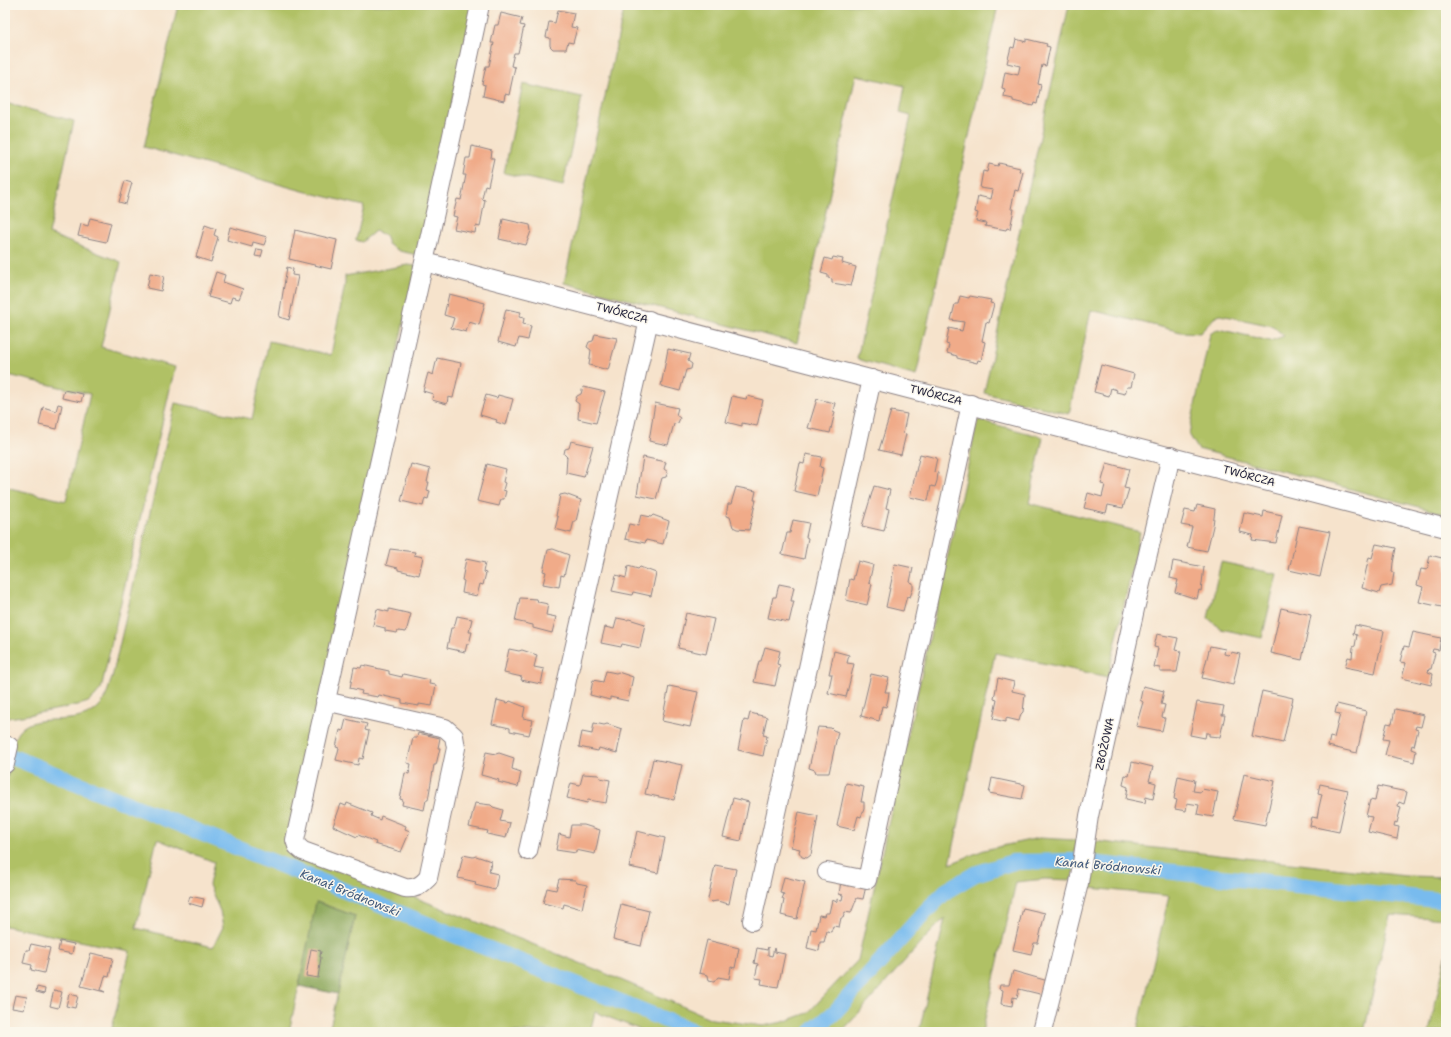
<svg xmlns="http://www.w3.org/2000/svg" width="1451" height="1037" viewBox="0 0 1451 1037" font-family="'Shantell Sans',sans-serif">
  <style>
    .green { fill: #b0c165; stroke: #697250; fill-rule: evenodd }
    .forest { fill: #8ca75a; stroke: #57644a }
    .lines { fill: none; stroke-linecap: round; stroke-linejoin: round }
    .canal { stroke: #78bbee; stroke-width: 16 }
    .building { fill: #f0ab89 }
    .street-casing { stroke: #8c8284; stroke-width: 20 }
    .street { stroke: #fff; stroke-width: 18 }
    .labels { text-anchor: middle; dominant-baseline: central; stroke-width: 3; stroke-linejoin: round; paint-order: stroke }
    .street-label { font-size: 11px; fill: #22223b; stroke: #fbf7ec }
    .water-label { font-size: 12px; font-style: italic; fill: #40587a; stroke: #fbf7ec }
  </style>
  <rect width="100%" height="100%" fill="#fbf7ec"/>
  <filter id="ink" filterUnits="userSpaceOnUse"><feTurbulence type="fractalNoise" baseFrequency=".025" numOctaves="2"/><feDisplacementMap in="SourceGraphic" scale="8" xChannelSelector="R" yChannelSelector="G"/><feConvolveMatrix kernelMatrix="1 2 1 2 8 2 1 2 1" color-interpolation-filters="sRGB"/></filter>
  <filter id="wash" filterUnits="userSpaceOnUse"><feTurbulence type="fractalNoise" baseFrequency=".012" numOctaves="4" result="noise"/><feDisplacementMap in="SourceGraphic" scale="16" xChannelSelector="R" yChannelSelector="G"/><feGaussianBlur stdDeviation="0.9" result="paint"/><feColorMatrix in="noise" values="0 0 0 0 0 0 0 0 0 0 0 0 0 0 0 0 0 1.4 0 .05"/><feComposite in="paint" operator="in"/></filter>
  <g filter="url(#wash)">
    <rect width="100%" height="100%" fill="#f6e3cc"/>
    <g class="green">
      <path d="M178,5h295l-55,250 -19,-4 -11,-7 -3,-9 -10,-4 -13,11 -6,-2 8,-34 -61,-15 -159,-44z"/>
      <path d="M625,5h373l-82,371 -59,-17 54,-243 -11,-3 5,-27 -49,-11 -59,268 -233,-60z"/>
      <path d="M1069,5h377v509l-248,-65 -9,-15 21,-100 8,-5 52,12 14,-5 -11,-10 -53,-11 -6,3 -14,15 -19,-1 -90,-22 -22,104 -85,-21z"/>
      <path d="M523,84l59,13 -19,89 -59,-13z"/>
      <path d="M5,103l69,18 -25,113 72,28 -20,85 74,20 -74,322c-4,4 -8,10 -13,13 -5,3 -78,17 -83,16v-231l61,14 24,-107 -82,-19 -3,11z"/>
      <path d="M408,265l8,1 -128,581 307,122 117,50 51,7 20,-4 25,-9 50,-53 120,-540 65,17 -14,66 111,29 -32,145 -113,-24 -45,211 34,-14 55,-12 37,2 -3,40 -28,-1 -29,3 -34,150h-63l26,-114c-37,36 -68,77 -104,114h-195l-51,-20 -5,20h-261l26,-116 -38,-14 -28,130h-161l-16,-4 18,-77 -125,-25c0,-35 -5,-173 14,-195 19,-22 61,1 83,-28 5,-6 7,-18 10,-25l63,-275 77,16 17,-78 62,14 14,-71v-8zM157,839l57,23 -5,23 11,26 3,16 -10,20 -77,-19z"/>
      <path d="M1221,562l56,12 -15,64 -41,-9 -13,-11z"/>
      <path d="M1093,841l313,35 40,1v42l-56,-4 -26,117h-227l32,-136 -78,-8 -9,4z"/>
      <path d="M1446,956v76h-17z"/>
    </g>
    <path class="forest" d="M316,902l39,14 -17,78 -39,-8z"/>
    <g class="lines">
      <g class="canal">
        <path d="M5,754l690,278"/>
        <path d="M811,1032l23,-19 90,-100 22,-22 29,-17 38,-12 58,-1 375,40"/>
      </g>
    </g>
    <g id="blocks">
      <g class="building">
        <path d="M558,10l16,3 -3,14 6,1 -4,15 -5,-1 -2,7h-13l-3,-3v-8l-4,-1 3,-15 6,1z"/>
        <path d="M501,13l21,5 -2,7 4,1 -6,27h-4l-3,13 4,1 -6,28 -4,-1 -1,7 -21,-5 2,-11 -3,-1 4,-18h3l5,-23h-3l4,-18h3z"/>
        <path d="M1016,39l10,3v-3l21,5 -1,2 4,1 -4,19 -4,-1 -4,19 3,1 -4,19 -3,-1 -1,3 -20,-5v-2l-9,-2 1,-8 -3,-1 3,-16 13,3 2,-9 -13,-3 4,-16 3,1z"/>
        <path d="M472,146l20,5 -1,7h3l-6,28 -3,-1 -3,14 3,1 -5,27 -4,-1 -1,7 -21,-4 3,-12 -4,-1 4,-17 4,1 5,-25h-3l3,-17h4z"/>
        <path d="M999,163l21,5 -1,3 4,1 -5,19 -3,-1 -2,9 -2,10h3l-4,20 -3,-1 -1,2 -21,-4 1,-3 -10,-2 2,-8 -3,-1 3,-16 13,3 2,-9 -13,-2 3,-17 4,1 2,-8 9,2z"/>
        <path d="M125,181l7,2 -6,21 -7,-2z"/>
        <path d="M90,218l21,5 -5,19 -28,-6 3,-12 7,2z"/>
        <path d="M503,219l27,6 1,6 -5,14 -27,-6z"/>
        <path d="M205,225l11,4 -2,6 4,2 -7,25 -15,-5z"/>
        <path d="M230,227l37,10 -3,8 -11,-3 -1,5 -25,-7z"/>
        <path d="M295,230l42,10 -6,29 -42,-10z"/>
        <path d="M257,249l6,1 -2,7 -6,-1z"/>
        <path d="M833,257l10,2 -1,4 14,4 -5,19 -19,-3v-4l-4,-1v-3l-7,-2 4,-15 7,2z"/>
        <path d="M287,267l6,2 -1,6 6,1 -9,44 -10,-3z"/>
        <path d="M216,272l9,3 -2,7 20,7 -4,10 -7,-2 -2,6 -22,-6z"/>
        <path d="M150,273l14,3 -3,15 -14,-3z"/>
        <path d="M449,294l36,9 -6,22 -10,-3 -3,10 -15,-4 3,-10 -10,-3z"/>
        <path d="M960,296l9,2 1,-2 21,4 -1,3 4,1 -5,19 -3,-1 -4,19 3,1 -4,19 -3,-1 -1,3 -20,-5v-2l-10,-3 2,-8 -3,-1 3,-16 13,3 1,-4 1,-5 -13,-2 4,-16h3z"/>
        <path d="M506,309l15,3 -2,5 5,1 -1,6 8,2 -3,14 -9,-2 -3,9 -18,-5z"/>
        <path d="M595,334l22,4 -9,32 -19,-5 2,-15 -4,-3 2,-5 4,-1z"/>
        <path d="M668,349l22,5 -2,7 4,3 -1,5 -5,1 -6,21 -19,-5z"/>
        <path d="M437,358l24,5 -8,35 -5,-1 -1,7 -15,-4 1,-6 -10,-3 5,-18 5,2z"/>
        <path d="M1101,365l33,9 -3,13h-4l-2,7 -9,-2 1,-2 -6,-2 -2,8 -15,-4z"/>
        <path d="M583,387l22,5 -9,31 -18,-4 1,-15 -4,-3 2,-5 4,-2z"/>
        <path d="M64,390l19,4 -2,8 -19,-4z"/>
        <path d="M486,395l11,3 1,-3 15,4 -7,26 -10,-3 1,-2 -17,-5z"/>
        <path d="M732,396l14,3 1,-3 16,4 -6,26 -15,-3v3l-16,-4z"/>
        <path d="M817,399l18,4 -2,8 2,1 -5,21 -22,-5z"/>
        <path d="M655,403l23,5 -2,7 4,3 -2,5 -4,1 -6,21 -19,-4z"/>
        <path d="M58,404l4,1 -5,24 -18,-4 4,-18 13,4z"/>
        <path d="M891,411l16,3 -4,19 3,1 -5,21 -22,-5z"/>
        <path d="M571,441l22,5 -9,31 -18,-4 1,-16 -3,-3 1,-5 4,-1z"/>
        <path d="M806,454l16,3 -2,10 3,1 -6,28 -23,-5 6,-28 4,1z"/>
        <path d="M920,454l17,4 -3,14 4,1 -1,8 -2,6 -4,-1 -3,15 -18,-4z"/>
        <path d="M643,457l23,5 -2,7 4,3 -2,5 -4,1 -6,21 -19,-4z"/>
        <path d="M1107,463l22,6 -5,19 5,1 -6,19 -15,-3 -2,8 -22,-5 4,-15 14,4 3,-12 -4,-1z"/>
        <path d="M411,464l19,5 -3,13h2l-2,8 3,1 -2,8 -3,-1 -2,8 -22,-5z"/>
        <path d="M487,464l19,5 -3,13 2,1 -2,7 3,1 -2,8h-3l-2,7 -22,-5z"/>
        <path d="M874,486l16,4 -4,18 3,1 -5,22 -22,-5z"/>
        <path d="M736,487l20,4 -2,9h2l-7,30 -12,-1 -4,-2 -3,-10 -4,-1 2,-12h3z"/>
        <path d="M565,494l16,6 -5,21h-2l-3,12 -16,-4 3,-12 -2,-1 4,-21z"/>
        <path d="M1197,505l18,4 -2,17 -6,25 -20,-4 5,-20 -11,-2 4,-15 10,2z"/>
        <path d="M1264,511l18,4 -6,28 -24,-3 1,-5 -13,-3 4,-19 19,4z"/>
        <path d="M641,515l10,2 2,-2 16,6 -6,23 -17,-4 -1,3 -20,-4 4,-15 9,2z"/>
        <path d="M793,520l16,3 -3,14 2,1 -4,21 -22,-5 5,-21h3z"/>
        <path d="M1299,526l31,6 -10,45 -31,-7z"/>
        <path d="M1376,544l20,4 -3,15 -1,9 2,1 -2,12 -11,2 -2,6 -17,-5 7,-31 3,1z"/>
        <path d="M390,549l25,3 -1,3 9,2 -4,18 -21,-5v-2l-12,-3z"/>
        <path d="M553,549l16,6 -5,21 -3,-1 -2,12 -16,-3 3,-12 -3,-1 5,-21z"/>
        <path d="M1430,555l16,4v49l-27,-6 4,-15 -6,-2 4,-16 6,1z"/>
        <path d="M466,559l19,4 -2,9 3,1 -3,12 -3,-1 -3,12 -15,-3 2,-12 -2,-1z"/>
        <path d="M858,561l15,4 -4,18 3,1 -5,21 -21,-5 4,-21 3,1z"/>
        <path d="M1173,561l31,6 -3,24 -2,-1 -2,9 -22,-7 3,-12 -8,-2z"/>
        <path d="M895,564l18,4 -3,14 3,1v6l-3,8 -3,-1 -4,15 -17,-4z"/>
        <path d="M628,566l10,3 2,-2 16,6 -5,23 -18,-4 -1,3 -20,-4 4,-16 10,3z"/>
        <path d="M779,584l15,3 -3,14h3l-5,21 -21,-4 5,-21h3z"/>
        <path d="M520,598l17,1 1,3 10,2 -2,11 10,2 -4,16 -19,-5v-3l-18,-4z"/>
        <path d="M1281,608l30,7 -9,45 -31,-7z"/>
        <path d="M377,609l12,3v-3l22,5 -5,18 -8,-1 -1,2 -12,-2v-3l-12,-3z"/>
        <path d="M686,613l28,6 -8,35 -28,-6z"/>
        <path d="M457,616l15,3 -3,13h3l-3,12h-2l-2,8 -18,-4 4,-20h3z"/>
        <path d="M617,618l10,2 2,-1 16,5 -5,24 -18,-4 -1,3 -20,-4 4,-16 9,2z"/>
        <path d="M1355,625l29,6 -9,42 -30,-6 3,-10 4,1 1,-11 2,-1 2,-11 -4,-1z"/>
        <path d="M1413,632l28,6 -2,12 -6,-1 -1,3 3,1 -4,16h-2l-1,3 5,2 -2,11 -29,-7 4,-15 -6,-1 4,-16 5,1z"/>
        <path d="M1157,634l21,4 -3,12 6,1 -4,21h-17v-4l-6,-1 4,-19 -4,-1z"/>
        <path d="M1210,646l15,3 -1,5 4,1 3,-3 9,2 -7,31 -31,-7z"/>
        <path d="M765,647l15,4 -3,13 3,1 -5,21 -21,-4 5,-21h2z"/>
        <path d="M509,649l10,2 3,-1 15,5 -3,12 10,2 -3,15 -20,-4 1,-3 -18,-4z"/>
        <path d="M834,651l15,4 -2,8 7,1 -8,33 -18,-4 4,-19h-3z"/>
        <path d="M362,665l27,6v3l13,3 1,-3 27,6 -1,4 7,1 -4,21 -13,-2v2l-17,-3v-3l-23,-5 -1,2 -17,-3 1,-3 -12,-3 4,-21 7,1z"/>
        <path d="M606,671l10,2 2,-1 15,5 -5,24 -18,-4v3l-20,-5 3,-15 10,2z"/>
        <path d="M871,674l18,4 -4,14h4l-1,7 -2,8 -4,-1 -3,15 -18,-5z"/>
        <path d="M998,678l16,4 -2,9 13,3 -2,18 -2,2 -2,7 -13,-3v4l-13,-3 4,-19 -3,-1z"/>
        <path d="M669,686l29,6 -8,35 -28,-6z"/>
        <path d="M1143,686l21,5 -3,13 4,1 -3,12 3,1 -3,13 -26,-5 7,-24 -3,-2z"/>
        <path d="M1262,691l31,7 -10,45 -31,-7z"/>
        <path d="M497,700l11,3 2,-2 15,6 -2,11 10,2 -4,15 -19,-4v-3l-18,-4z"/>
        <path d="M1197,702l27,4 -2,9h3l-5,22 -11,-1v-3h-3l-1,5 -15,-3z"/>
        <path d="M1337,704l29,7 -9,42 -29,-7 2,-9 4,1 6,-24 -5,-1z"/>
        <path d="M1395,709l29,6 -3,12 -5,-1 -1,3 3,1 -4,16 -2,-1 -1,4 5,2 -2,11 -29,-7 4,-15 -6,-1 4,-16 5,1z"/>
        <path d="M750,713l17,4 -4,18 4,1 -4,20 -25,-6 6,-30 4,1z"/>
        <path d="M346,719l21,5 -2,6 4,1 -6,28 -4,-1 -1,7 -22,-5 3,-12 -3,-1 4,-17 3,1z"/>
        <path d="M594,723l10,2 3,-1 15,5 -5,24 -18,-5 -1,3 -19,-4 3,-15 10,2z"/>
        <path d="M818,727l13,1 2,2 5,2 -9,41h-13l-1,-3 -6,-2z"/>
        <path d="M418,733l22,5 -2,10h2l-4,17h-2l-6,35h-2l-2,10 -22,-5 1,-5 -3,-1 5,-26 4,1 2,-10 -4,-1 6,-25h4z"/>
        <path d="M486,752l10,2 3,-1 15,5 -2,11 9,3 -3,15 -20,-5 1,-2 -18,-5z"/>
        <path d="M653,759l29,6 -8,35 -29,-6z"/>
        <path d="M1132,762l21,5 -4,14 7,2 -3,16 -7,-2 -1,6 -19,-4 2,-12 -5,-2 2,-10 4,1z"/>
        <path d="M583,774l16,1 1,3 10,2 -4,23 -18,-3 -1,3 -20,-5 4,-15 9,2z"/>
        <path d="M1244,774l31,7 -10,44 -31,-6z"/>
        <path d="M1178,776l17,4 -2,11 8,1 1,-3 16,3 -5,25 -16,-3 2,-9 -12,-2 -1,8 -11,-2 2,-9 -3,-1z"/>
        <path d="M992,778l33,7 -3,14 -33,-6z"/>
        <path d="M846,783l18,4 -3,15h3v7l-3,8 -3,-1 -4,14 -17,-4z"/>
        <path d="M1320,784l28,6 -9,42 -29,-6 2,-9 5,1 2,-11 3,-13 -4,-1z"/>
        <path d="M1378,786l29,6 -3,12 -5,-2 -1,4 3,1 -4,16 -2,-1 -1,4 5,1 -2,12 -29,-7 4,-15 -6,-1 4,-16 5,1z"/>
        <path d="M733,798l16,4 -8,39 -18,-4z"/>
        <path d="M347,803l25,10 -1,3 9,4 1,-4 25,10 -1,3 5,2 -9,21 -26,-8 1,-2 -18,-7 -1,2 -24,-11 8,-22 5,2z"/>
        <path d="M475,803l16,2 2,2 10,3 -3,11 10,2 -4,15 -19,-4 1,-3 -19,-4z"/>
        <path d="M799,812l19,4 -7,39 -4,3 -5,-1 -3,-5 1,-3 -9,-2z"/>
        <path d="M571,825h13l16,5 -5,24 -19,-4v3l-20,-3 3,-16 10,3z"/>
        <path d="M637,831l28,7 -7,35 -29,-6z"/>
        <path d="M463,855l10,2 3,-1 15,5 -2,11 9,2 -3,16 -20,-5 1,-3 -18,-4z"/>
        <path d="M715,865l21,4 -7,35 -12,-3 -6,1 -3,-3z"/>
        <path d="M784,877l21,5 -8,37 -16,-4 3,-15 -2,-1 2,-5 -4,-1z"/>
        <path d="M559,879l16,1 2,3 10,2 -5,24 -18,-5 -1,4 -20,-5 4,-15 9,2z"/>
        <path d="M841,881l25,5 -3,13 -6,-1 -6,15 -6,-1 -2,6h-2l-2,9 -6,-1 -2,6 -4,-1 -3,11h-4l-1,9 -12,-3 4,-19 5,1 3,-15 5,1 1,-3h4l3,-13 5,2v-3l5,1 1,-5 -4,-1z"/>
        <path d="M190,896l14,3 -2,8 -14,-4z"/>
        <path d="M621,904l28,7 -8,35 -28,-7z"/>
        <path d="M1023,908l22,5 -7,30h-4l-3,11 -18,-4z"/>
        <path d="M707,940l32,8 -4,20 -4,-1 -2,12 -11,-2 -4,5 -5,-1 -1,-6 -9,-2z"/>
        <path d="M60,941l14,3 -2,10 -14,-3z"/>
        <path d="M31,944l19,4 -6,25 -13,-3 1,-5 -9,-2 3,-13h3z"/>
        <path d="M768,947v8l4,1 2,-8 1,4 10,2 -7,33 -17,-3 1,-5 -7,-1 3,-14 -4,-1 3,-15 10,2z"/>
        <path d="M311,949l10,2 -1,6h1l-3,21 -12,-2z"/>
        <path d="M91,953l22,5 -4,19 -4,-1 -4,14 4,2 -24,-6z"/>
        <path d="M1013,971l35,10 -4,14 -25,-6 -2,9 -4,-1 -1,9 -11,-2 2,-14 -4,-1 1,-4h9z"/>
        <path d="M37,987l8,2 -1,5 -8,-2z"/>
        <path d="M54,990l8,2 -4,16 -8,-2z"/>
        <path d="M69,994l9,2 -3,12 -9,-2z"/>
        <path d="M15,995l12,2 -3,13 -12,-2z"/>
      </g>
    </g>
  </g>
  <g filter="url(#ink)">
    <use href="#blocks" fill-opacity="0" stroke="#8c8284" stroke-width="1"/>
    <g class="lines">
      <defs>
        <g id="street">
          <path d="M425,262l383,101 638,165"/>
          <path d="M325,701l120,27 9,8 2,12 -28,130c-8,8 -12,11 -23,10l-102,-37 -6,-5 -2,-6c61,-278 126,-556 185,-835"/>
          <path d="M5,764l4,-18"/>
          <path d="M528,851l121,-531"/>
          <path d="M827,872l40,8 104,-476"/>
          <path d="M752,921l120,-542"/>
          <path d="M1042,1032l37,-149 10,-67 46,-207 36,-153"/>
        </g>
      </defs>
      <use href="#street" class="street-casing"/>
      <use href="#street" class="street"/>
    </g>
  </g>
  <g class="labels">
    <g class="street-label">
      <text transform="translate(622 313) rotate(15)">TWÓRCZA</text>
      <text transform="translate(936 395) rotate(14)">TWÓRCZA</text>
      <text transform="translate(1249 476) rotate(15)">TWÓRCZA</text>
      <text transform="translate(1105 744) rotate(-78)">ZBOŻOWA</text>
    </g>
    <g class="water-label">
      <text transform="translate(1108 866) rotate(5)">Kanał Bródnowski</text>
      <text transform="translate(350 893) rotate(22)">Kanał Bródnowski</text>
    </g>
  </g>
  <rect width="1451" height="1037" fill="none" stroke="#fbf7ec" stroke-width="20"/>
</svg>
